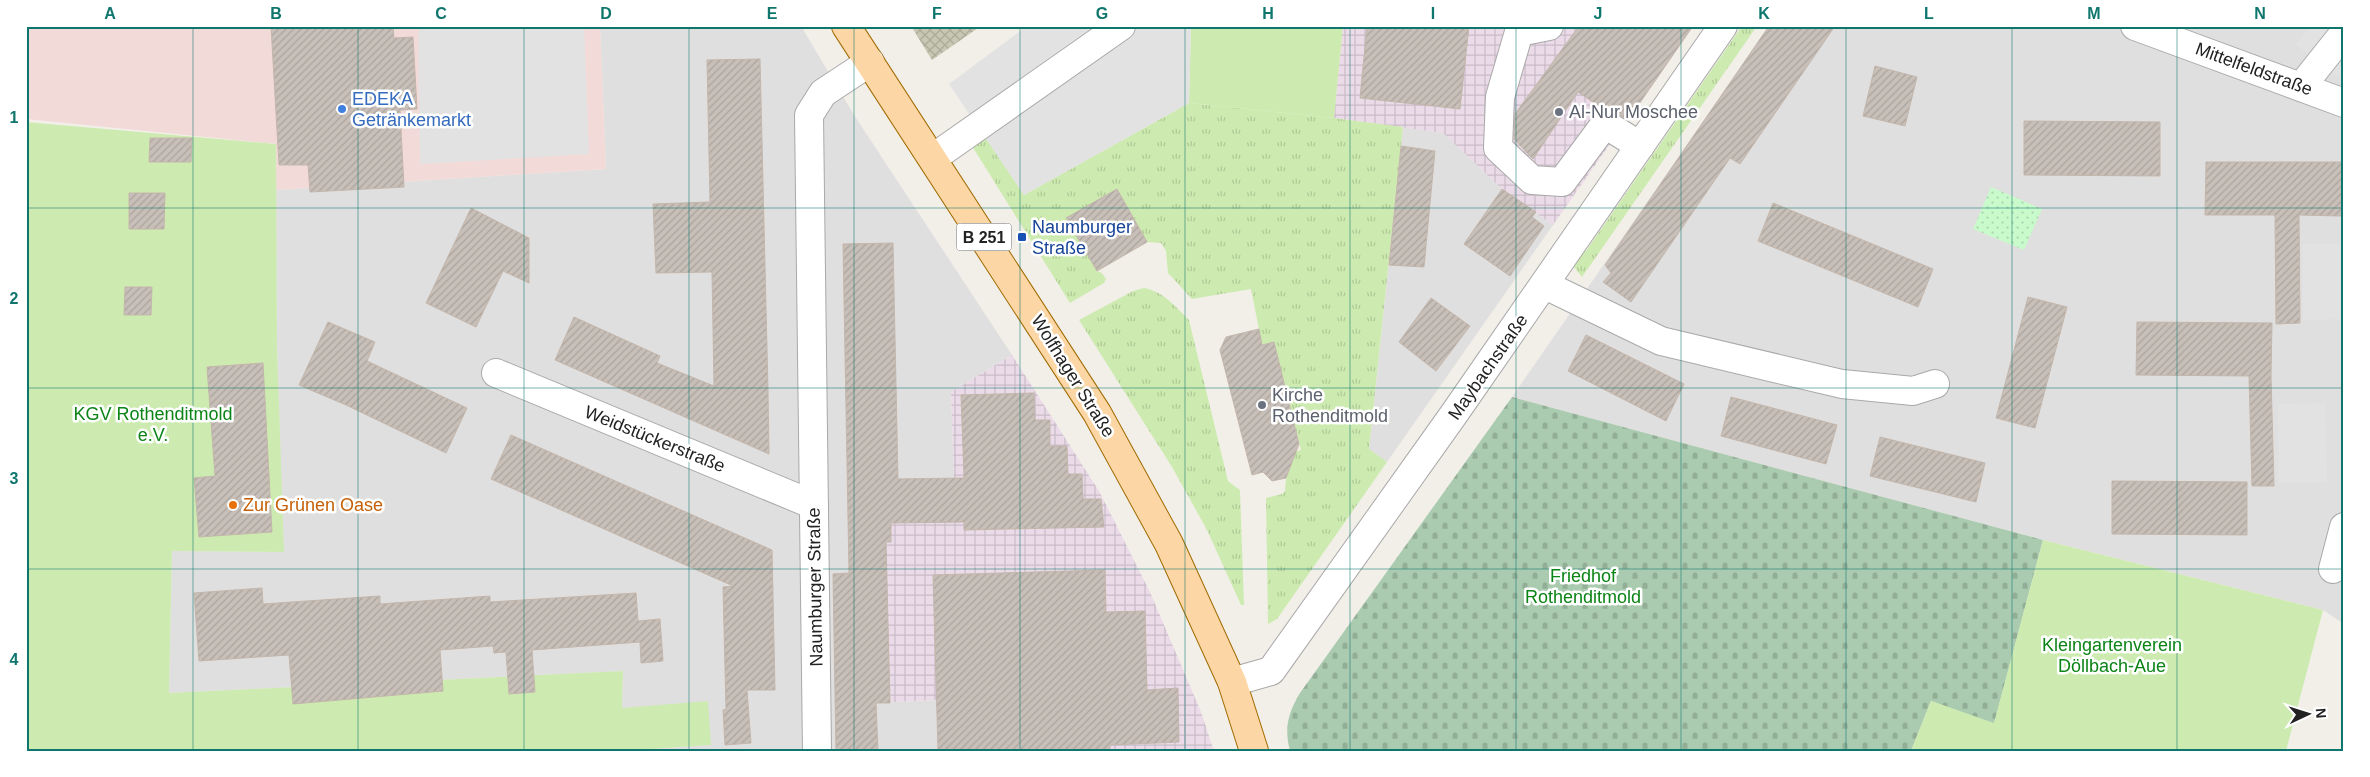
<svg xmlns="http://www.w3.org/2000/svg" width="2370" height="777" viewBox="0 0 2370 777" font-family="Arial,sans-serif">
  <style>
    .residential { fill: #e0dfdf }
    .commercial { fill: #f2dad9 }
    .industrial { fill: url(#industrial-grid) }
    .construction { fill: url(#construction-cross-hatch) }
    .grass { fill: url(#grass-tufts) }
    .cemetery { fill: url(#cemetery-stones) }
    .park { fill: url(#park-dots) }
    .garden { fill: #cdebb0 }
    .parking { fill: #e2e2e2 }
    .building { fill: url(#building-hatch); stroke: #c4b6ab }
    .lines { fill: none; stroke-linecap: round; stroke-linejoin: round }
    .minor-casing { stroke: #a9a9a9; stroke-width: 30 }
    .major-casing { stroke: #a06b00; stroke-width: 30 }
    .minor { stroke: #fff; stroke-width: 28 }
    .major { stroke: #fcd6a4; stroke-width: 28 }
    .grid { fill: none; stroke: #0f766e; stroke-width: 1; stroke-opacity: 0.55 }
    .shop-dot { fill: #3f7fe0; stroke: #fff; stroke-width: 2 }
    .worship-dot { fill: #6b7280; stroke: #fff; stroke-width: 2 }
    .transit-dot { fill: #1a4fb4; stroke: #fff; stroke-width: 2 }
    .food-dot { fill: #e8710a; stroke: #fff; stroke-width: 2 }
    .labels { text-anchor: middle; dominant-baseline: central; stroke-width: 5; stroke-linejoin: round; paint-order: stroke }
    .shield { fill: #fff; stroke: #646464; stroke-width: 1 }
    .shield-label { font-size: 16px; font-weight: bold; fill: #222 }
    .street-label { font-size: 18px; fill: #222; stroke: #fff }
    .shop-label { font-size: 18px; fill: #366cbe; stroke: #fff; text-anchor: start }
    .worship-label { font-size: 18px; fill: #5b616d; stroke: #fff; text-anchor: start }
    .transit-label { font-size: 18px; fill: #164399; stroke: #fff; text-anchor: start }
    .park-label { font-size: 18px; fill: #0c8416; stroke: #fff }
    .food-label { font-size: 18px; fill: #c56008; stroke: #fff; text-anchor: start }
    .neatline { fill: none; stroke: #0f766e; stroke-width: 2 }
    .grid-label { font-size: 16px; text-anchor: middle; font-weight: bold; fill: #0f766e }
  </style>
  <defs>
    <pattern id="industrial-grid" width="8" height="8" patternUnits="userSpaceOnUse" patternTransform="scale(1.25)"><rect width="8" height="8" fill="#ebdbe8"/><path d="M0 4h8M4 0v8" fill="none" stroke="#c9bcc7"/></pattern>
    <pattern id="construction-cross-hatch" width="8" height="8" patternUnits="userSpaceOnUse" patternTransform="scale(1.25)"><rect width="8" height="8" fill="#c7c7b4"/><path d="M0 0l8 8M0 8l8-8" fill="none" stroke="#abab9a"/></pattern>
    <pattern id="grass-tufts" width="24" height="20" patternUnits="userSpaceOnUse" patternTransform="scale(1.25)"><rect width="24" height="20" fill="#cdebb0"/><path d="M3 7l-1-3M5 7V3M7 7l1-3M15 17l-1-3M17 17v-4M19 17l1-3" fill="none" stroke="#b0c997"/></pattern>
    <pattern id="cemetery-stones" width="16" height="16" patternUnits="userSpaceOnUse" patternTransform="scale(1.25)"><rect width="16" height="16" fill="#aacbaf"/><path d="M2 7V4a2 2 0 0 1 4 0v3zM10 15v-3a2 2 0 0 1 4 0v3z" fill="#92ae96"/></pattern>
    <pattern id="park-dots" width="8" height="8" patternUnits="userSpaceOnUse" patternTransform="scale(1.25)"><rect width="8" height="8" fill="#c8facc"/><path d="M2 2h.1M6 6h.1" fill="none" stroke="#acd6af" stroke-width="1.8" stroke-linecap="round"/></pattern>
    <pattern id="building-hatch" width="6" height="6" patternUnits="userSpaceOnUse" patternTransform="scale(1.25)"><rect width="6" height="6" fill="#c7bfb8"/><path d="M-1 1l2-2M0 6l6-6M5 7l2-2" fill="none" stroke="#aba49e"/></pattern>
  </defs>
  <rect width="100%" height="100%" fill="#f2efe9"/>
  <g class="residential">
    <path d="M600,26h201l53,89 158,240 -61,37 3,86 -63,45v19l-41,31 -17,1 44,129 59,-3 2,51h-315l87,-6 -88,-37 1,-37 -454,22 3,-142 111,1 -6,-206 -1,-156 330,-21z"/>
    <path d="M1769,26h575v598l-21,-14 -280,-70 -531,-143z"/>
    <path d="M1403,127l40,6 59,56 51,36 -166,237 -18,-12z"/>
  </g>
  <path class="commercial" d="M26,26h574l6,143 -330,21v-46l-250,-25z"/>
  <g class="industrial">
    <path d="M1343,26h350l-140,199 -51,-36 -59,-56 -109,-15z"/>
    <path d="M1012,355l87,136 51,101 51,120 13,39h-276l-2,-51 -101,5 -2,-131 16,-1v-30l42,-1 -1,-63 64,-1 -3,-86z"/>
  </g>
  <path class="construction" d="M911,26h70l-49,34z"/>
  <g class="grass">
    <path d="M1742,26h15l-175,251 -8,-10 -2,-6 11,-11 3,1z"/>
    <path d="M1189,103l145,15 69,9 -34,322 18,13 -110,157 -9,5 -2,-126 16,-4 3,-3 1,-13 5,-12 -3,-12 13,-4 -27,-108 -12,3 -11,-56 -59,10 -24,-26 -2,-22 -5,-8 -14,-1 -30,-53 -50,29 30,53 5,2 4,6 -2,4 -34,20 -98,-157 13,-9 39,58z"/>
    <path d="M1144,288c20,4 31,18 45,32l39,161 12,9 4,115h-3l-34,-75 -35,-63 -93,-147 54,-29z"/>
  </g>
  <path class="cemetery" d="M1512,397l531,143 -49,184 -63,-23 -20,50h-621c-6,-23 -2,-38 10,-58z"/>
  <path class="park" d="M1991,187l51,22 -18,41 -51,-21z"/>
  <g class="garden">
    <path d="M1191,26h152l-9,92 -145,-15z"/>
    <path d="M26,122l250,22 1,202 7,206 -112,-1 -3,142 454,-22 -1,37 86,-7 3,44 -89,6h-596z"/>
    <path d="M2043,540l280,70 -37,141h-375l20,-50 63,22z"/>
  </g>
  <g class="parking">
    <path d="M418,26h166l5,128 -169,10z"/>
    <path d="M1027,26h164l-2,77 -165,92 -75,-111z"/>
    <path d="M2309,26h35v54l-48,-35z"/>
    <path d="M2302,244h42v75l-41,1z"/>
    <path d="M2325,403l2,79 -48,1 -1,-79z"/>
  </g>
  <g class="building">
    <path d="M271,26h122l1,12 19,-1 4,72 -17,1 4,77 -94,5 -2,-27h-29z"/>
    <path d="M1367,26h102l-9,83 -100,-11z"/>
    <path d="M1579,26h114l-65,94 -15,-9 -10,-2 -25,-17 -45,67 -19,-20 1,-25z"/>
    <path d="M1769,26h66l-95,138 -10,-6 -99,144 -28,-20 8,-9 -6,-8z"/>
    <path d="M760,59l8,331 1,64 -214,-94 19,-43 86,39 -3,7 57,23 -2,-114 -56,1 -3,-69 57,-2 -3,-142z"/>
    <path d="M1875,66l42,11 -12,49 -42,-10z"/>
    <path d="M2024,121l136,1v54l-136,-1z"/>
    <path d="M150,138h42l-1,24h-42z"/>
    <path d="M1401,146l34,5 -11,116 -35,-2z"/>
    <path d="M2206,162h136l-1,54 -42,-1 1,108 -24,1 -1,-109h-70z"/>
    <path d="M1117,189l30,53 -50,29 -31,-53z"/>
    <path d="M1502,189l34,23 -4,5 12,9 -34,50 -46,-32z"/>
    <path d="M129,193h36l-1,36h-35z"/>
    <path d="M1773,203l160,66 -15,38 -160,-66z"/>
    <path d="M471,208l58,30v45l-26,-12 -27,56 -50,-24z"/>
    <path d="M893,243l5,236 66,-1 -3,-83 73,-2 1,27h15v26h17l1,28h14l1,25h18l3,28 -140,3v-8l-73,1v19h-5l4,161h-14l2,48h-42l-3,-177 16,-1 -6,-329z"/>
    <path d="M125,287h27l-1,28h-27z"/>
    <path d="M2028,297l39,10 -32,121 -39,-10z"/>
    <path d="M1431,298l39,28 -34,45 -37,-29z"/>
    <path d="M328,322l47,20 -8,19 100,47 -21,45 -100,-48 -47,-20z"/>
    <path d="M2137,322l135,1 -1,53 3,110h-22l-3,-110 -113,-1z"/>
    <path d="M1259,329l3,16 12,-3 25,102 -13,34 -14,3 -9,-9 -11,3 -32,-125 6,-13z"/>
    <path d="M1586,335l98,49 -18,37 -98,-50z"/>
    <path d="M263,363l9,169 -73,5 -5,-59 21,-2 -8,-109z"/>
    <path d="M1731,397l106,28 -11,39 -105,-28z"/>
    <path d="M511,435l261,115 3,140h-28l4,53 -26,2 -2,-35 3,-1 -3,-122 10,-1 -242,-107z"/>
    <path d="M1880,437l105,26 -9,39 -106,-26z"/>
    <path d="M2112,481l135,1v53l-135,-1z"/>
    <path d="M1105,570l1,42 39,-1 2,79 31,-2 1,54 -69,3v6h-172l-5,-176z"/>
    <path d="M262,588l1,16 117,-8v8l110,-8v6l146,-9 2,28 22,-2 3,42 -22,2 -1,-21 -108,8 3,42 -26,2 -3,-42 -12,1 -1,-7 -53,4 3,41 -150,13 -4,-49 -90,6 -5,-68z"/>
  </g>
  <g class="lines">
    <defs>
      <g id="minor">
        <path d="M1549,26l-30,6 -19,65 -2,51 34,32 30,2 43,-58 35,22"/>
        <path d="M2135,26l209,77"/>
        <path d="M2301,87l43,-54"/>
        <path d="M933,158l188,-132"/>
        <path d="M1545,285l116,56 181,43 71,7 22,-7"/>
        <path d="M496,373l318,132"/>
        <path d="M2333,569l11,-42"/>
        <path d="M1232,682l39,-11 183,-257 269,-388"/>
        <path d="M817,751l-8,-636 14,-22 47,-31"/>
      </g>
      <path id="major" d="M846,26l251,387 72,131 63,138 22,69"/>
    </defs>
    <use href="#minor" class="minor-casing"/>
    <use href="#major" class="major-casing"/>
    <use href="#minor" class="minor"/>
    <use href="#major" class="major"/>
  </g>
  <path class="grid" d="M193,26v725M358,26v725M524,26v725M689,26v725M854,26v725M1020,26v725M1185,26v725M1350,26v725M1516,26v725M1681,26v725M1846,26v725M2012,26v725M2177,26v725M26,208h2318M26,388h2318M26,569h2318"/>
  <circle class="shop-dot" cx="342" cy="109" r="5"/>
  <g class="worship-dot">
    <circle cx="1559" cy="112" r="5"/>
    <circle cx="1262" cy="405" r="5"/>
  </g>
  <rect class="transit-dot" x="1017" y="232" width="10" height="10" rx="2.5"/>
  <circle class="food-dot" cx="233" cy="505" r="5"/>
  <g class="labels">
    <rect class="shield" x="956.5" y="223.5" width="55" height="27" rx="4"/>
    <g class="shield-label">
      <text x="984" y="237">B 251</text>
    </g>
    <g class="street-label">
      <text transform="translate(2254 69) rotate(20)">Mittelfeldstraße</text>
      <text transform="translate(1488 367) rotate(-55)">Maybachstraße</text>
      <text transform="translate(1073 376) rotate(58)">Wolfhager Straße</text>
      <text transform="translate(655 439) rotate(22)">Weidstückerstraße</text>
      <text transform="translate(815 587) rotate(-91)">Naumburger Straße</text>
    </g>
    <g class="shop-label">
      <text x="352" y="99">EDEKA<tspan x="352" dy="21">Getränkemarkt</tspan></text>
    </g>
    <g class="worship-label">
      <text x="1569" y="112">Al-Nur Moschee</text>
      <text x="1272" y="395">Kirche<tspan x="1272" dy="21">Rothenditmold</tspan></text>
    </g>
    <g class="transit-label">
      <text x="1032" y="227">Naumburger<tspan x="1032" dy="21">Straße</tspan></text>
    </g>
    <g class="park-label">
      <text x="153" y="414">KGV Rothenditmold<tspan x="153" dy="21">e.V.</tspan></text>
      <text x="1583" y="576">Friedhof<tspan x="1583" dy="21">Rothenditmold</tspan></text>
      <text x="2112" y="645">Kleingartenverein<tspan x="2112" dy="21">Döllbach-Aue</tspan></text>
    </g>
    <g class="food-label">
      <text x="243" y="505">Zur Grünen Oase</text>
    </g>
  </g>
  <rect width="2370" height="777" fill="none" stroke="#ffffff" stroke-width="55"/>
  <g transform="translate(2308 714) rotate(86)" stroke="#ffffff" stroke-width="4" paint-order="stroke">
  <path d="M0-4L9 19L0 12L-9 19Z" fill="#222222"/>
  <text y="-8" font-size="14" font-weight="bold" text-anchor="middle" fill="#222222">N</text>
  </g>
  <rect x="28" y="28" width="2314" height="722" class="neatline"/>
  <g class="grid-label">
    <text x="110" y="19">A</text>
    <text x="276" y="19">B</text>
    <text x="441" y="19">C</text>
    <text x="606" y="19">D</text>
    <text x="772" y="19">E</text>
    <text x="937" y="19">F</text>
    <text x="1102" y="19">G</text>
    <text x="1268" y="19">H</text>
    <text x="1433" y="19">I</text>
    <text x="1598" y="19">J</text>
    <text x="1764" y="19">K</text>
    <text x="1929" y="19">L</text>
    <text x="2094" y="19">M</text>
    <text x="2260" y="19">N</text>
    <text x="14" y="123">1</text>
    <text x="14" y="304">2</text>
    <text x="14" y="484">3</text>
    <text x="14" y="665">4</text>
  </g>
</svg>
